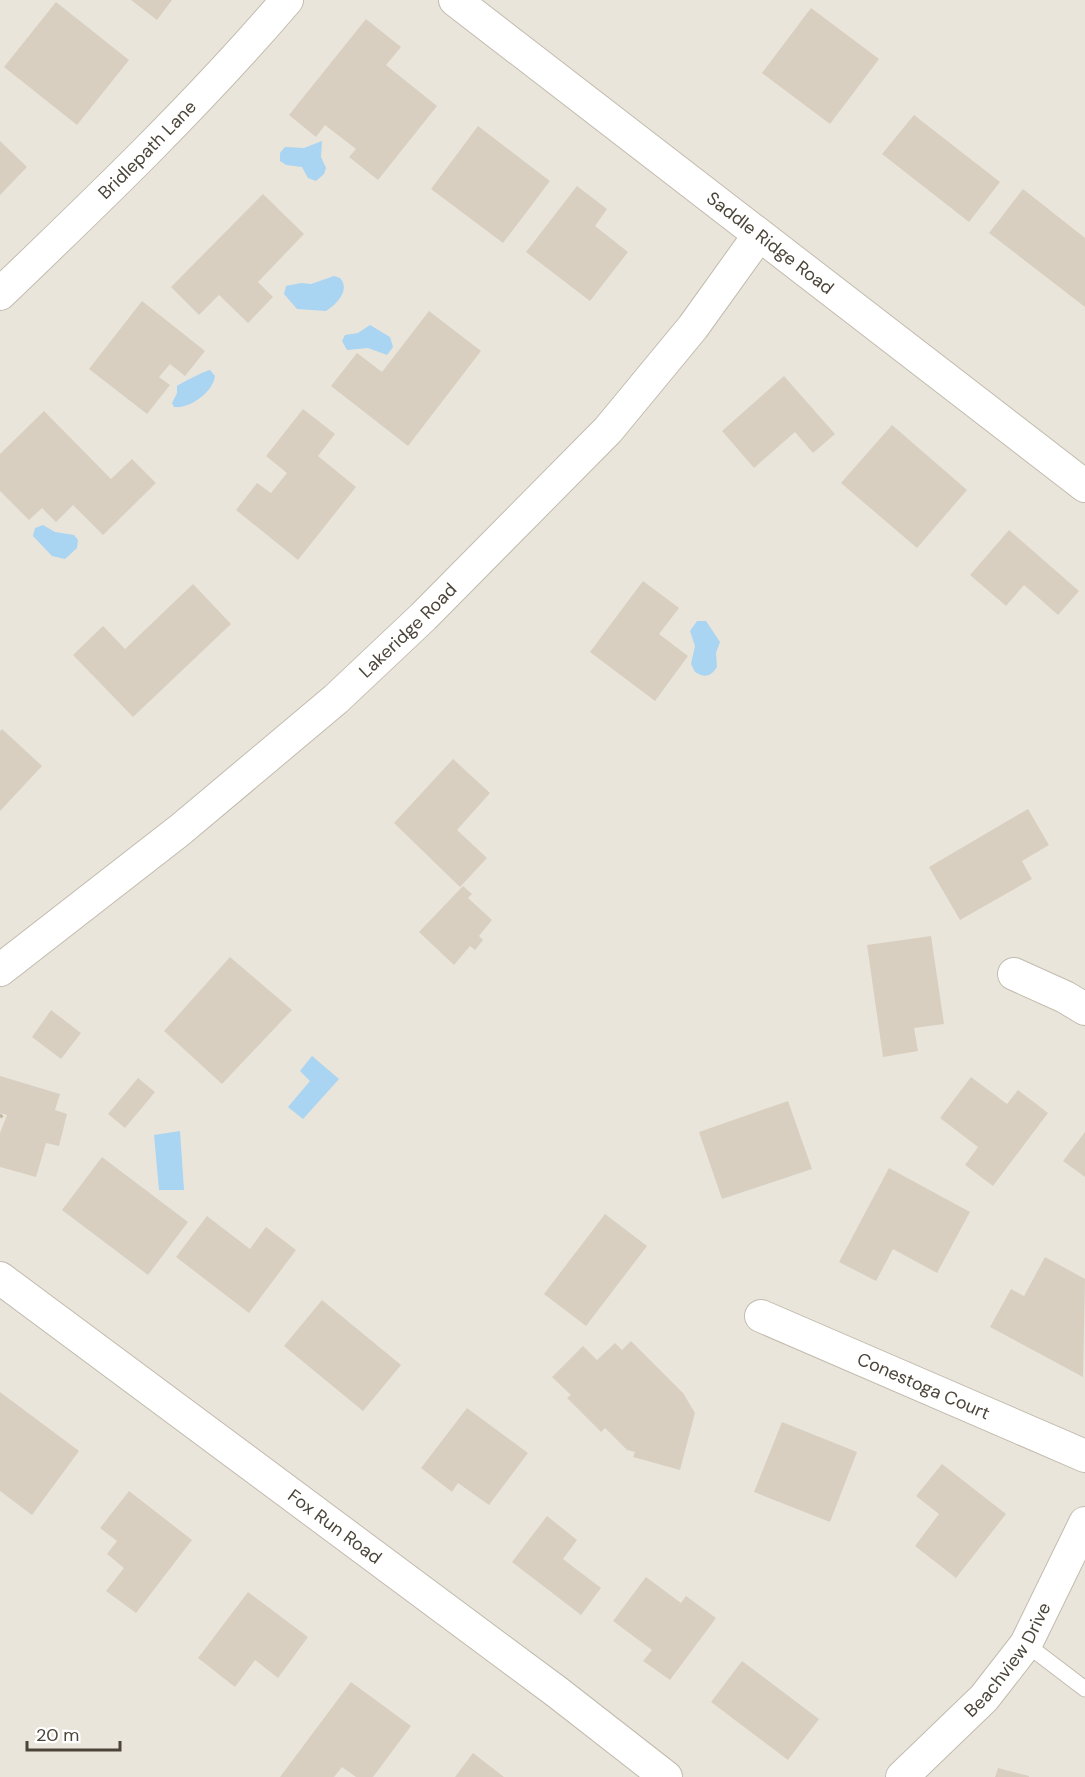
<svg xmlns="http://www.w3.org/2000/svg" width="1085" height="1777" viewBox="0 0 1085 1777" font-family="'DM Sans',sans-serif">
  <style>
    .residential { fill: #eae5da }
    .water { fill: #a9d4f2 }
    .building { fill: #d8cfc1 }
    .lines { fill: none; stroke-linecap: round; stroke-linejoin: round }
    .lane-casing { stroke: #c2bbae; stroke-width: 17 }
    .street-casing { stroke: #c2bbae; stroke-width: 34 }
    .path { stroke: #c4b79f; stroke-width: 4; stroke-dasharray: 3 3; stroke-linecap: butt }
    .lane { stroke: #fff; stroke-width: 15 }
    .street { stroke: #fff; stroke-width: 32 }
    .labels { text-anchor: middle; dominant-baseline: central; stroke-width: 4.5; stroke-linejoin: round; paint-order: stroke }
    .street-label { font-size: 18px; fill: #4b4439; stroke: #fff }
  </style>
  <rect width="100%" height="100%" fill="#f6f3ec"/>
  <rect class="residential" x="0" y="0" width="1085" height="1777"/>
  <g class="water">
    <path d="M322,141l-1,16 5,11 -2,6 -8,7 -8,-3 -6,-11 -16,-2 -6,-4v-8l5,-6 19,1z"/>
    <path d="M334,276l6,2c11,12 -4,27 -14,33l-29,-2 -13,-15 2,-8 15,-3 10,1z"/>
    <path d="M370,325l20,12 3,10 -6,8 -19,-7 -21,2 -5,-9 3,-6 13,-2z"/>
    <path d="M210,370l5,6c-2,16 -25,33 -41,31l-2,-4 5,-10v-7c4,-3 30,-16 33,-16z"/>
    <path d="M43,525l12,7 19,3 4,5 -1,8 -12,11 -13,-3 -19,-20 2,-8z"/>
    <path d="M697,621h9l14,21 -4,11 1,14c-6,10 -13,11 -22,5l-4,-8 4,-18 -5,-15z"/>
    <path d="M312,1056l27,23 -36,40 -15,-12 22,-26 -10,-10z"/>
    <path d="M180,1131l4,59h-25l-5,-55z"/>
  </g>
  <g class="building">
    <path d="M131,0h41l-15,20z"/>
    <path d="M56,2l73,58 -52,65 -73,-58z"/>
    <path d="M811,8l68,51 -49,65 -68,-51z"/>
    <path d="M366,19l35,28 -15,18 51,41 -59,74 -29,-23 7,-8 -31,-24 -9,12 -27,-22z"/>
    <path d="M914,115l86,67 -31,40 -87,-68z"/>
    <path d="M478,126l72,55 -47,62 -72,-54z"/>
    <path d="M0,141l27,26 -27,28z"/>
    <path d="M577,186l30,23 -12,17 33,26 -38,49 -64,-49z"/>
    <path d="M1023,189l62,49v69l-96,-74z"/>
    <path d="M263,194l41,40 -46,48 15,15 -25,26 -29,-28 -20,20 -28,-28z"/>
    <path d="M142,301l63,50 -20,25 -15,-12 -11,13 11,8 -23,29 -58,-45z"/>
    <path d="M429,311l52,40 -73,95 -77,-60 26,-33 25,19z"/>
    <path d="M784,376l51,58 -22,19 -18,-21 -41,36 -32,-37z"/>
    <path d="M303,409l32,25 -17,22 38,31 -58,73 -62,-50 21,-27 14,10 16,-20 -21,-17z"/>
    <path d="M44,411l67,68 21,-20 24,24 -53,52 -30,-30 -17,17 -14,-14 -13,12 -29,-29v-37z"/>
    <path d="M892,425l75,65 -50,58 -76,-65z"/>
    <path d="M1009,530l70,61 -21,24 -34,-30 -18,21 -36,-31z"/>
    <path d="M643,581l36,27 -20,26 29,22 -33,45 -65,-49z"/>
    <path d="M193,584l38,40 -98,93 -60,-62 30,-29 22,23z"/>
    <path d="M2,729l40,37 -42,45v-80z"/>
    <path d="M453,759l37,34 -33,37 30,28 -27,29 -66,-64z"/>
    <path d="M1028,809l21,36 -27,16 10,18 -72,41 -31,-53z"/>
    <path d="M463,886l9,8 -4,4 24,22 -13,16 4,4 -8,10 -5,-4 -16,19 -35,-33z"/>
    <path d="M931,936l13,88 -30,4 4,23 -35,6 -16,-112z"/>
    <path d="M230,957l62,53 -70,74 -58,-53z"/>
    <path d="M51,1010l30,23 -20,26 -29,-22z"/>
    <path d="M0,1076l60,18 -5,16 12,4 -8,32 -13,-3 -10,34 -36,-10v-34l7,-18 -7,-2z"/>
    <path d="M971,1077l36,27 11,-14 30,23 -55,73 -28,-21 13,-18 -38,-29z"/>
    <path d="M138,1078l17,14 -30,36 -17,-14z"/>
    <path d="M788,1101l24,68 -90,30 -23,-67z"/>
    <path d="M1085,1132v45l-22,-16z"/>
    <path d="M102,1157l86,65 -40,53 -86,-65z"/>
    <path d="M889,1168l81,44 -33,61 -44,-24 -17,32 -37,-19z"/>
    <path d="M605,1214l42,32 -61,80 -42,-32z"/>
    <path d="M207,1216l43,33 16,-22 30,23 -47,63 -73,-56z"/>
    <path d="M1045,1257l40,22 -2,98 -93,-50 21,-38 13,7z"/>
    <path d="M322,1300l79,65 -38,46 -79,-65z"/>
    <path d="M631,1341l52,52 12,20 -15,57 -47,-13 2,-5 -8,-2 -22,-22 -4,4 -34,-34 4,-3 -19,-18 31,-31 14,14 18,-17 7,7z"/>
    <path d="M0,1392l79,59 -47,64 -32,-24z"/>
    <path d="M467,1408l61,45 -39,52 -31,-22 -6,9 -31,-24z"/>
    <path d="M782,1422l75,30 -27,70 -76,-30z"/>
    <path d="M942,1464l64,50 -50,64 -41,-32 24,-32 -23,-18z"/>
    <path d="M129,1491l63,49 -56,73 -30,-22 18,-23 -17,-14 10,-13 -17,-13z"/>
    <path d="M547,1516l30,24 -14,19 38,29 -20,27 -69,-53z"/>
    <path d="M646,1577l35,26 5,-7 30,22 -46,62 -27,-19 9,-11 -39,-29z"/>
    <path d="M248,1592l60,45 -30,41 -23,-18 -20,27 -37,-29z"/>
    <path d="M742,1661l77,58 -31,41 -77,-58z"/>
    <path d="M351,1682l60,44 -38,51h-17l-14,-10 -8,10h-54z"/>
    <path d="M473,1753l31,24h-49z"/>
    <path d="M998,1768l31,8v1h-34z"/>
  </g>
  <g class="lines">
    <defs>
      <path id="lane" d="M1026,1644l59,45"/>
      <g id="street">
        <path id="s1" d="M455,0l630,486"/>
        <path id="s2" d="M0,294c99,-95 198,-190 287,-294"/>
        <path id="s3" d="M0,970l180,-140 156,-131 87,-82 185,-187 85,-103 66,-92"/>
        <path d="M1014,974l51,23 20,12"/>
        <path id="s4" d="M0,1278l557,414 109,85"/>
        <path id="s5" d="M761,1316l324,140"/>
        <path id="s6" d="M902,1777l82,-79 42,-54 59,-121"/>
      </g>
    </defs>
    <use href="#lane" class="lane-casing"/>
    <use href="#street" class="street-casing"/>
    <path class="path" d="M0,1117l3,-3"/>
    <use href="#lane" class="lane"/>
    <use href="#street" class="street"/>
  </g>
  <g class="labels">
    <g class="street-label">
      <text stroke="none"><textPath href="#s2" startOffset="206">Bridlepath Lane</textPath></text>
      <text stroke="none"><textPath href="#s1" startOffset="398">Saddle Ridge Road</textPath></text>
      <text stroke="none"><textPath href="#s3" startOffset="531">Lakeridge Road</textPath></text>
      <text stroke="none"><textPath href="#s5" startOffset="177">Conestoga Court</textPath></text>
      <text stroke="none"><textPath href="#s4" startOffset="417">Fox Run Road</textPath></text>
      <text stroke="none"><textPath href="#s6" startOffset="159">Beachview Drive</textPath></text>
    </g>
  </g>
  <path d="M27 1741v9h93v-9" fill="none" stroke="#4b4439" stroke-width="3"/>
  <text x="36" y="1741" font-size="18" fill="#4b4439" stroke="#ffffff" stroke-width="4.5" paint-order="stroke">20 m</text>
</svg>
